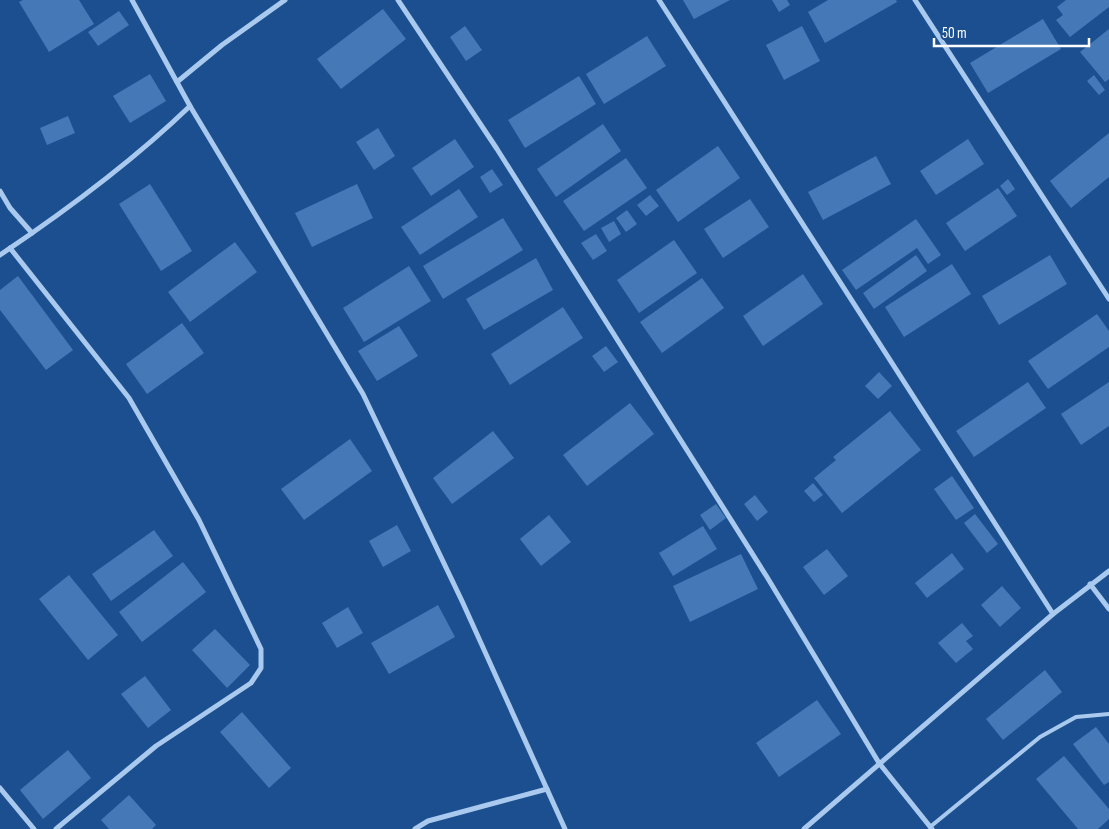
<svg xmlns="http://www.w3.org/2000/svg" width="1109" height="829" viewBox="0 0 1109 829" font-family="'Sofia Sans Condensed',sans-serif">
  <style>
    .building { fill: #4478b7 }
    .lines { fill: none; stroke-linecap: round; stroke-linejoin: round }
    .service { stroke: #a9c9ee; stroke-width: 4 }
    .minor { stroke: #a9c9ee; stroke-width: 5 }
  </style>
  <rect width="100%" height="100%" fill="#1b4f8f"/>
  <g class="building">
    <path d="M23,0h56l15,24 -45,28 -30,-50z"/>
    <path d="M683,0h47l-36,19z"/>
    <path d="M772,0h15l3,5 -11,7z"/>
    <path d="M828,0h68l1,2 -72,41 -17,-31z"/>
    <path d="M1066,0h43v7l-39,30 -14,-17 7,-5 -6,-8z"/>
    <path d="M383,9l23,30 -65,50 -24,-30z"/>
    <path d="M119,11l10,14 -31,21 -10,-14z"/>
    <path d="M1043,19l18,30 -73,44 -18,-30z"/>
    <path d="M465,26l17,24 -16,11 -16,-24z"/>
    <path d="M802,26l18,35 -36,19 -18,-35z"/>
    <path d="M1109,29v50l-4,3 -25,-30z"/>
    <path d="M647,36l19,30 -62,38 -18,-30z"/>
    <path d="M150,74l16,27 -36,22 -17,-27z"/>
    <path d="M1094,75l11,15 -6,5 -12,-14z"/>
    <path d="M579,76l17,28 -71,44 -17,-28z"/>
    <path d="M68,116l7,17 -28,12 -7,-17z"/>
    <path d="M603,124l18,27 -65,46 -19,-28z"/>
    <path d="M378,128l17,28 -21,14 -18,-28z"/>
    <path d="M1109,133v44l-38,31 -21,-27z"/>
    <path d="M455,139l19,28 -43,29 -19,-28z"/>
    <path d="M968,139l16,25 -48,31 -16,-24z"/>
    <path d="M718,146l22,32 -62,44 -22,-32z"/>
    <path d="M876,156l15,28 -68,36 -15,-28z"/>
    <path d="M626,158l21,30 -63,43 -21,-30z"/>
    <path d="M492,169l11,16 -13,8 -10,-16z"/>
    <path d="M1008,179l7,10 -8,6 -7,-9z"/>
    <path d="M150,184l42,67 -31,20 -42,-67z"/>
    <path d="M357,184l16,34 -61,29 -17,-34z"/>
    <path d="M998,188l19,28 -52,35 -19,-28z"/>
    <path d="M459,189l19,28 -58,38 -19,-28z"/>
    <path d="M650,195l9,11 -13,10 -9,-11z"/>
    <path d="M750,199l19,28 -46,31 -19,-29z"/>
    <path d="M627,210l10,14 -11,8 -10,-14z"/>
    <path d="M503,218l20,32 -80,49 -20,-33z"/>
    <path d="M916,219l25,36 -13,9 -11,-16 -61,42 -14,-20z"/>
    <path d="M614,221l7,13 -12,8 -8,-14z"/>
    <path d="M596,234l11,17 -14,9 -12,-17z"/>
    <path d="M674,240l23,33 -58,40 -22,-33z"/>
    <path d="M235,242l22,30 -67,50 -22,-30z"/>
    <path d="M916,255l11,16 -53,38 -11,-16z"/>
    <path d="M1050,255l17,29 -68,41 -17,-29z"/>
    <path d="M536,258l17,32 -69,40 -18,-31z"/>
    <path d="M952,264l19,30 -67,43 -19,-30z"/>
    <path d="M409,266l22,35 -67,41 -21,-34z"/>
    <path d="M803,274l20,30 -60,42 -20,-30z"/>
    <path d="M18,276l55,74 -27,20 -46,-60v-20z"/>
    <path d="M702,278l22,30 -62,45 -22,-31z"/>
    <path d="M563,307l20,31 -73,47 -19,-31z"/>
    <path d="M1097,314l12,17v16l-61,42 -20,-28z"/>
    <path d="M182,323l22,30 -57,41 -21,-30z"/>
    <path d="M399,326l19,30 -41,25 -19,-30z"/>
    <path d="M606,346l12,16 -14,10 -12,-16z"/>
    <path d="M879,372l13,14 -14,13 -13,-13z"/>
    <path d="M1028,382l18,26 -72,49 -18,-26z"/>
    <path d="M1109,382v44l-28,19 -20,-31z"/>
    <path d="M630,403l24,31 -67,52 -24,-31z"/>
    <path d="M890,411l31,39 -79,63 -28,-35 22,-18 -3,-3z"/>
    <path d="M493,431l21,27 -62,46 -19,-26z"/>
    <path d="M350,439l22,32 -68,49 -23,-31z"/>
    <path d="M952,476l22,32 -18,12 -22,-31z"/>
    <path d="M813,483l10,12 -9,7 -10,-11z"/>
    <path d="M755,495l13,17 -11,9 -13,-17z"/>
    <path d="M716,504l10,14 -16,12 -10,-15z"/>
    <path d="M975,514l23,30 -11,9 -23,-30z"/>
    <path d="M549,515l22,27 -30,24 -21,-27z"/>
    <path d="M397,525l14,26 -28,16 -14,-26z"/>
    <path d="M703,526l14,23 -44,27 -14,-23z"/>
    <path d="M154,530l19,26 -62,45 -19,-27z"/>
    <path d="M827,549l21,27 -24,19 -21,-28z"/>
    <path d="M952,553l12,16 -37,29 -12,-15z"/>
    <path d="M741,554l17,35 -68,33 -17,-36z"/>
    <path d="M183,562l23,30 -64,50 -23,-30z"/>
    <path d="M69,575l49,60 -30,25 -49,-61z"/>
    <path d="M1002,586l19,22 -21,19 -19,-22z"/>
    <path d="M438,605l17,32 -66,37 -18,-31z"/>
    <path d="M348,607l15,26 -26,15 -15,-25z"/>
    <path d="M962,623l11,13 -7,5 7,8 -17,14 -18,-20z"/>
    <path d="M215,629l35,36 -23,23 -35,-38z"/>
    <path d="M1045,670l17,22 -59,48 -17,-21z"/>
    <path d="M145,676l26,34 -23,18 -27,-34z"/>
    <path d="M817,700l24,34 -62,43 -23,-34z"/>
    <path d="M242,712l49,56 -22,20 -49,-56z"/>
    <path d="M1096,727l13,17v38l-5,3 -31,-41z"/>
    <path d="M68,750l23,28 -48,41 -23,-29z"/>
    <path d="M1064,756l45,53v10l-11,10h-20l-42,-50z"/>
    <path d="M129,795l27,30 -4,4h-43l-8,-9z"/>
  </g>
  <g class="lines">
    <path class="service" d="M930,827l110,-90 36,-20 33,-3"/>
    <g class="minor">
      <path d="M398,0l99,149 270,428 112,186 53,66"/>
      <path d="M659,0l394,614"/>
      <path d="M915,0l194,299"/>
      <path d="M177,82l45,-37 63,-45"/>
      <path d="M190,106l173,288 99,207 103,228"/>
      <path d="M0,191l10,17 22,25"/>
      <path d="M10,248l119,150 70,122 62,129v19l-10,15 -95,63 -100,83"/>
      <path d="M0,255c67,-45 132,-93 190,-149l-58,-106"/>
      <path d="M1090,584l19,25"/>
      <path d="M0,788l34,41"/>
      <path d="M415,829l13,-8 119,-32"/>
      <path d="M804,829l249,-215 56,-43"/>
    </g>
  </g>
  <path d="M934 38v8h155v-8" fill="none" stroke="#ffffff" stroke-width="2.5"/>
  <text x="942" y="38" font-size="15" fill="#ffffff" stroke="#1b4f8f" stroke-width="4" paint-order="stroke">50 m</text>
</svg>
